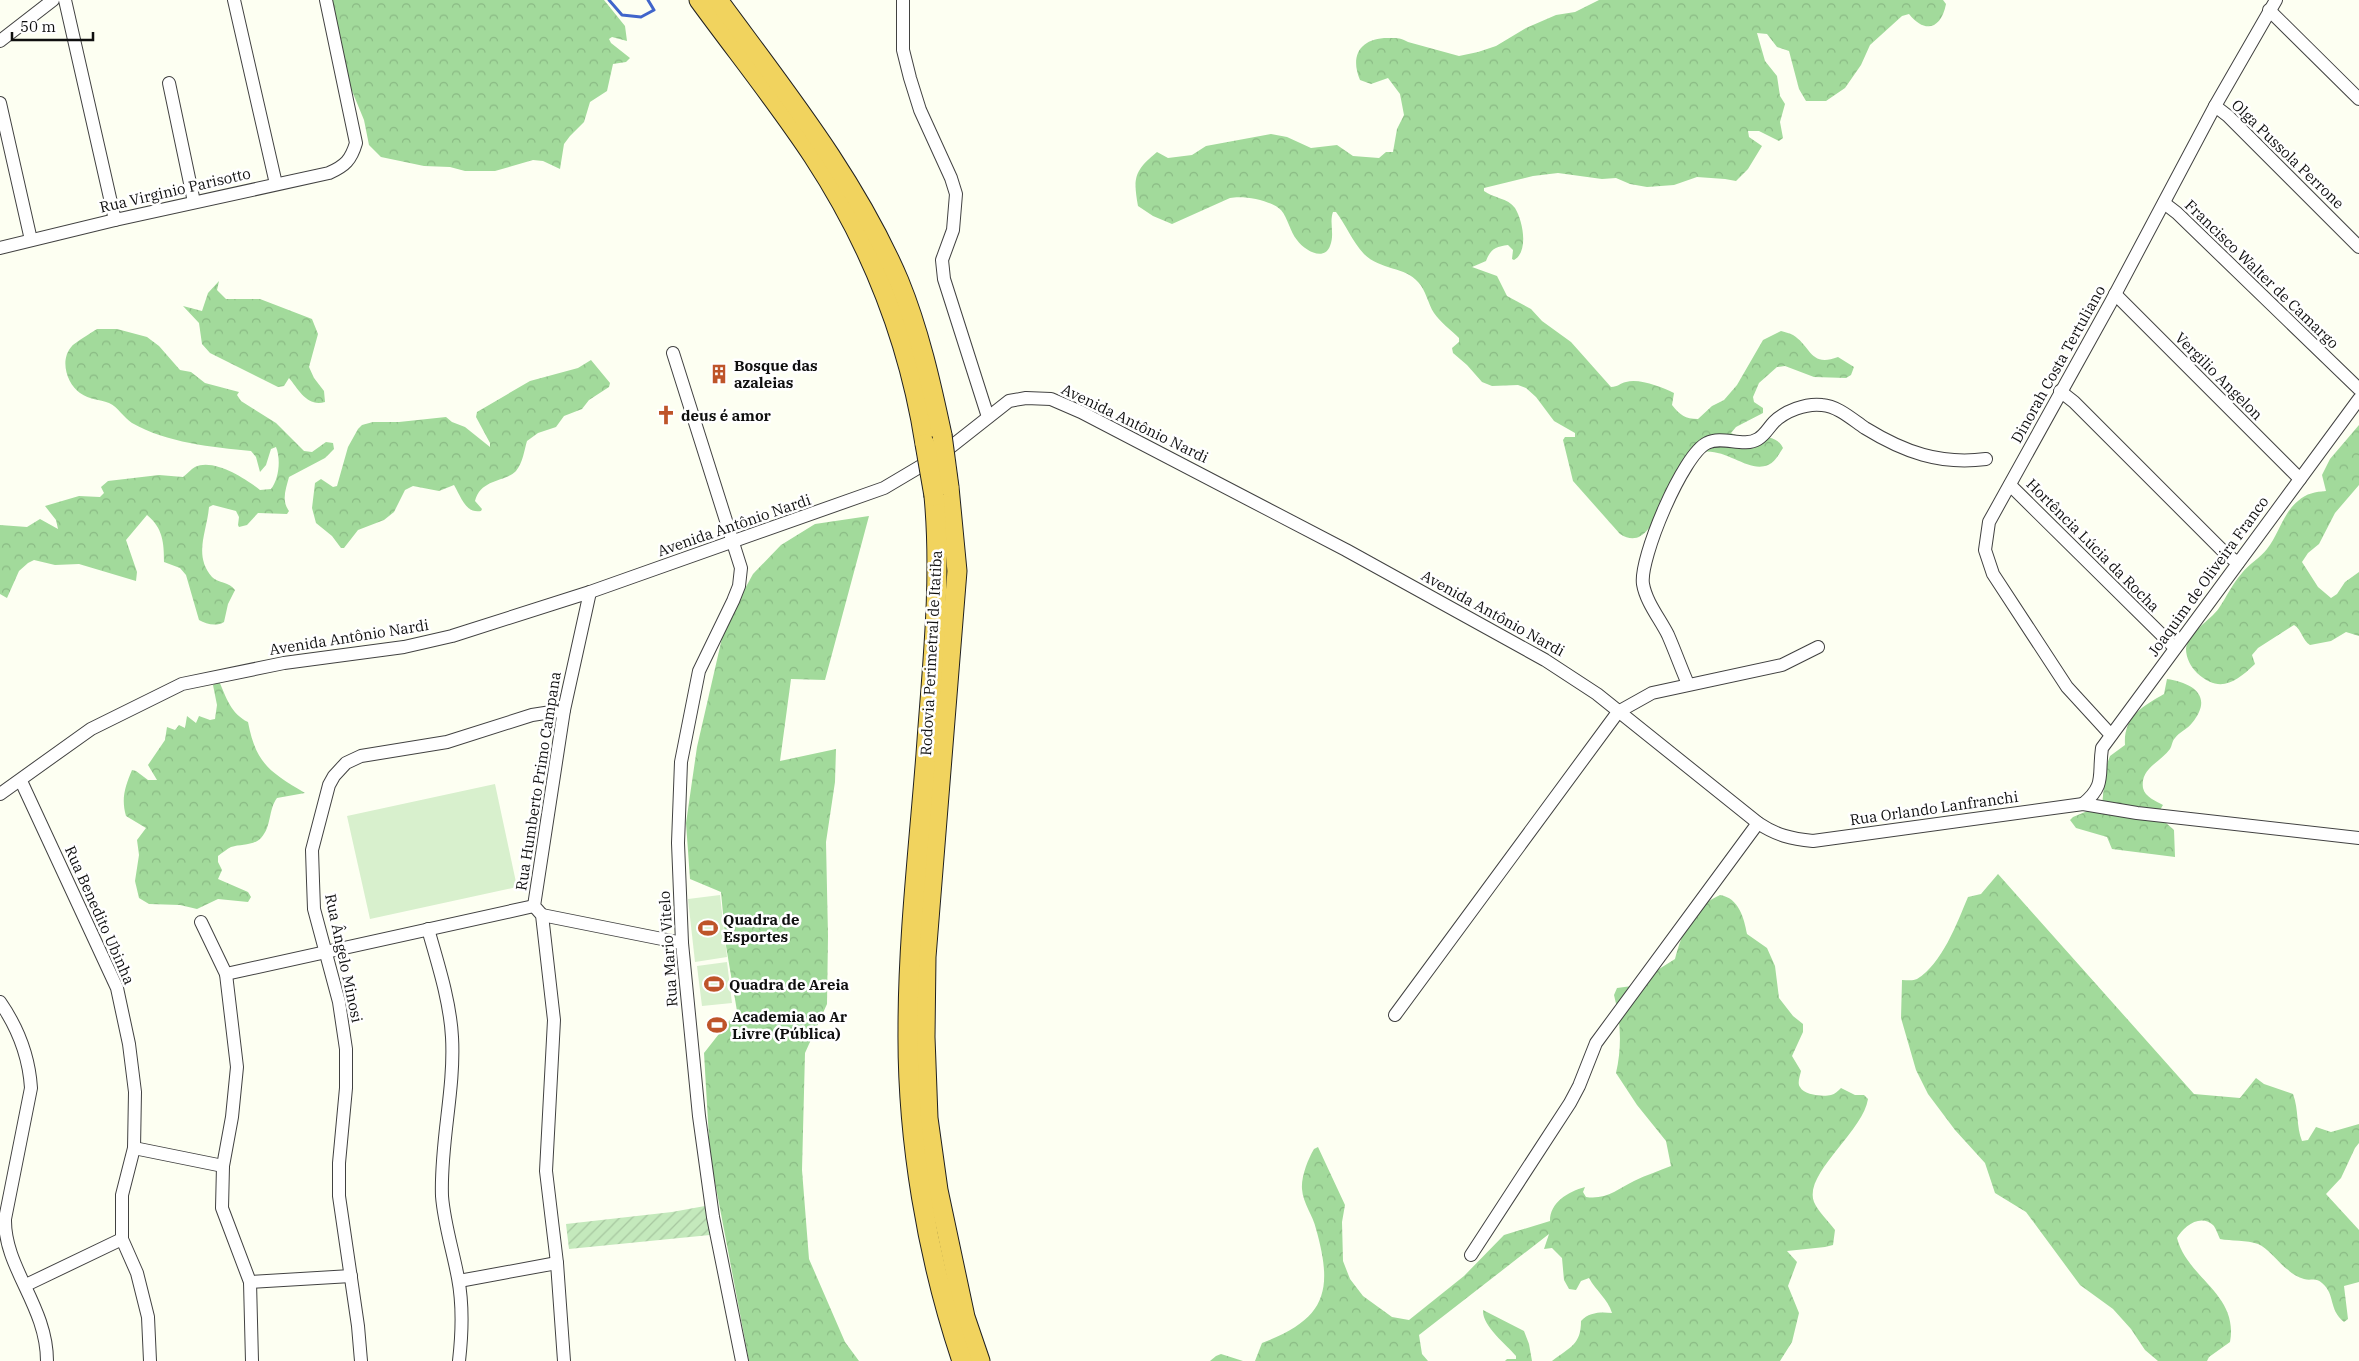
<svg xmlns="http://www.w3.org/2000/svg" width="2359" height="1361" viewBox="0 0 2359 1361" font-family="'IBM Plex Serif',serif">
  <style>
    .forest { fill: url(#forest-crowns) }
    .garden { fill: url(#garden-furrows) }
    .pitch { fill: #d8f0cd }
    .lines { fill: none; stroke-linecap: round; stroke-linejoin: round }
    .stream { stroke: #4065cb; stroke-width: 3 }
    .minor-casing { stroke: #424242; stroke-width: 14 }
    .highway-casing { stroke: #202020; stroke-width: 21 }
    .minor { stroke: #fff; stroke-width: 12 }
    .highway { stroke: #f1d35e; stroke-width: 19 }
    .highway-bridge-casing { stroke: #202020; stroke-width: 21; stroke-linecap: butt }
    .highway-bridge { stroke: #f1d35e; stroke-width: 19 }
    .labels { text-anchor: middle; dominant-baseline: central; stroke-width: 5; stroke-linejoin: round; paint-order: stroke }
    .street-label { font-size: 15px; fill: #0f0f0f; stroke: #fff }
    .poi-label { font-size: 15px; font-weight: bold; fill: #0f0f0f; stroke: #fff; text-anchor: start }
  </style>
  <defs>
    <pattern id="forest-crowns" width="20" height="18" patternUnits="userSpaceOnUse" patternTransform="scale(1.25)"><rect width="20" height="18" fill="#a2da9b"/><path d="M2 6a3 3 0 1 1 6 0M12 15a3 3 0 1 1 6 0" fill="none" stroke="#8aba84"/></pattern>
    <pattern id="garden-furrows" width="10" height="10" patternUnits="userSpaceOnUse" patternTransform="scale(1.25)"><rect width="10" height="10" fill="#c4e9bc"/><path d="M-1 1l2-2M0 10L10 0M9 11l2-2" fill="none" stroke="#a7c7a0"/></pattern>
  </defs>
  <rect width="100%" height="100%" fill="#fdfff2"/>
  <g class="forest">
    <path d="M329,0h275l21,26 2,15 -15,-4 -3,2 2,4 19,15 -4,4 -13,2 -6,27 -17,11 -6,20 -14,14 -6,8 -4,25 -17,-8 -10,-1 -38,11h-30l-15,-4 -26,-1 -43,-9 -12,-12 -5,-25 -14,-34z"/>
    <path d="M1599,0h344l3,4c-5,25 -21,30 -37,10l-7,2 -32,29 -9,20 -16,23 -19,13h-20l-7,-12 -10,-38 -12,-4 -10,-13 -10,-1 8,28 12,15 3,20 5,8 -5,18 3,16 -4,3 -20,-10h-11l1,6 13,9 -14,23 -12,12 -11,-2 -28,-2 -23,8 -27,2 -17,-3 -14,-6 -14,1 -44,-6 -25,3 -49,12v3c9,7 24,7 31,17 8,13 14,44 -1,52l-2,-1 1,-9 -5,-5c-12,2 -17,3 -22,16l-14,6 25,9 10,20 24,13 11,12 29,21 40,45c7,0 9,-4 15,-5 13,-4 36,5 48,11l-2,12c8,10 13,14 26,14l14,-13 12,-6 13,-15 26,-45 18,-9c3,1 9,2 12,4 18,11 17,33 45,22l16,10 -3,8 -5,3 -32,-1 -29,-11 -8,1 -18,16 -6,14 1,5 9,6v5l-27,14 -5,6c15,8 43,-4 52,15 -4,6 -8,14 -15,17 -23,10 -50,-28 -81,-7 -23,16 -30,100 -67,76l-47,-53 -10,-41 2,-3h10v-4l-21,-12 -18,-24 -10,-9 -8,-3 -26,1 -10,-4 -15,-17 -14,-12 -1,-5 7,-6v-4c-8,-8 -19,-16 -25,-25 -6,-9 -8,-23 -16,-31 -12,-15 -38,-12 -54,-28 -12,-13 -18,-29 -28,-42h-3c-4,11 2,22 -3,34 -6,16 -26,4 -33,-6 -7,-8 -9,-22 -16,-30 -10,-10 -38,-15 -51,-12l-58,26 -19,-8 -15,-10c-5,-28 -4,-35 19,-54l11,6 24,-3 14,-9 65,-12 16,3 24,11 26,-3 16,11 26,2 7,-6h7l4,-23 7,-14 -4,-21 -12,-16 -17,6 -11,-4c-11,-26 2,-43 30,-42 8,0 11,0 18,4l51,14 19,-4 18,-6 30,-18 30,-13 19,-3z"/>
    <path d="M219,281l-2,9 9,9h34l52,20 6,15 -9,33 5,11 10,13 1,11c-18,5 -26,-12 -36,-24l-5,8 -6,1 -68,-34 -8,-9 -3,-21 -16,-17 19,5 6,-18z"/>
    <path d="M97,329h20l30,8 12,9 21,24 11,2 14,11 34,9 -2,3 4,6 35,22 28,28 8,1 14,-10 7,1 1,6 -9,9 -36,19c-3,12 -8,23 0,34l-2,3 -29,-1 -11,12 -8,2 -1,-2 1,-8 -3,-6 -23,-6 -4,2c-2,25 -16,48 3,70 6,6 18,5 23,13l-7,14 -4,18c-8,5 -18,2 -25,-2l-13,-45 -6,-7 -16,-6c0,-19 -1,-34 -17,-47l-21,25 11,32 -1,9 -57,-17 -24,1 -21,-5 -6,3 -9,8 -12,27 -7,-4v-69l27,2 13,-8 18,10 -2,-9 -11,-14 34,-10 21,1 4,-4 -3,-6 7,-6 51,-6 24,2c4,-3 8,-8 12,-10 19,-9 51,12 65,23l11,-1c8,-10 10,-30 5,-42l-5,2 -5,16 -6,7 -4,-15 -5,-6c-39,-4 -84,-8 -119,-28 -8,-5 -14,-16 -23,-20 -10,-4 -19,-3 -29,-10 -13,-9 -21,-33 -8,-47 3,-3 20,-14 25,-17z"/>
    <path d="M591,360l19,23 -1,4 -20,13 -7,9 -18,7 -8,11 -18,6 -11,8c-3,10 -4,21 -11,30 -10,11 -35,7 -41,30l7,8 -1,2c-15,3 -20,-14 -27,-26l-15,6 -26,-5 -8,4 -11,22 -10,8 -26,10 -14,18h-3l-9,-12 -16,-13 -4,-15 3,-25 6,-4 12,8 4,-1 11,-39 10,-18 4,-4 11,-3h26l47,-5 6,5 13,5 25,20v-4l-14,-26 1,-5 53,-31 48,-13z"/>
    <path d="M2359,425v60l-24,28 -16,31 -11,9 -6,9 16,25 13,11 6,-4 8,-12 14,-10v64l-13,-4 -15,9 -21,4c-8,-5 -8,-15 -16,-20l-36,23 -6,7 3,9c-19,18 -35,30 -58,9 -6,-6 -11,-15 -11,-24 2,-17 24,-28 33,-41 8,-12 14,-25 23,-35 7,-9 18,-15 25,-24 12,-15 16,-36 31,-48 9,-8 17,-9 28,-10l-4,-16 8,-16z"/>
    <path d="M869,516l-44,164 -34,-1 -11,82 56,-12 -1,33 -9,60 2,94 -1,68 -22,49 -3,117 7,89 36,83 14,19h-110l-39,-205 -6,-103 33,-42 -11,-65 -5,-54 -31,-13 -4,-56 11,-76 28,-122 28,-51 28,-29 34,-21z"/>
    <path d="M2167,679c26,4 47,17 25,44 -4,6 -13,9 -17,15 -3,3 -3,8 -5,11 -9,13 -30,19 -27,39 2,9 13,13 20,17l-6,10 17,15 1,27 -63,-8 -5,-12 -31,-9 -6,-8 3,-3 29,-12 4,-38 4,-11 15,-11c-2,-28 18,-39 39,-51z"/>
    <path d="M219,681c7,16 12,33 29,41 8,42 22,50 57,71l-28,5c-9,12 -5,28 -16,40 -8,8 -20,6 -30,9 -4,2 -9,6 -13,9v6l4,8 -4,9 30,13 3,5 -3,5 -30,-3 -21,10 -17,-4 -31,-1 -10,-6 -4,-17 4,-26 -2,-15 9,-12 -20,-12c-5,-18 -1,-29 6,-46l4,1 12,9h9l-9,-15 17,-25 2,-13 8,3 4,-5 6,3 2,-12 9,7 3,-7 11,4 5,-1 2,-14 -4,-20z"/>
    <path d="M1998,874l196,220 46,4 16,-20 8,6 29,10c6,16 3,32 9,47l6,-1 8,-13 15,5 28,-8v19l-4,5 -14,30 -15,16 33,36v52l-15,4 4,33 -4,3c-16,-13 -8,-27 -22,-39 -6,-6 -11,-2 -18,-4 -19,-5 -33,-30 -46,-35 -11,-4 -27,-3 -38,-5 -2,-4 -4,-11 -7,-14 -13,-12 -30,2 -36,13 10,40 62,56 53,104l-21,15 -2,4h-49l-13,-11 -14,-21 -18,-20 -33,-24 -54,-73 -31,-19 -10,-30 -30,-33 -27,-36 -12,-24 -15,-52 1,-38c5,0 11,1 15,-1 25,-15 40,-56 51,-82l13,-3z"/>
    <path d="M1720,895c19,3 24,23 27,39l20,14 8,18 4,32 14,18 10,8v8l-11,24 9,15c-1,5 -4,12 -1,16 4,8 23,10 31,8 4,-1 7,-4 10,-7l14,7h9l4,4c-5,33 -65,75 -54,103 4,9 14,19 21,28l-2,15 -8,2 -38,4 10,11 -9,24 11,27 -7,29 -12,19h-228c18,-14 29,-16 29,-40 8,-9 20,-9 31,-8 -4,-14 -16,-22 -23,-35l-8,3 -5,9 -7,-1 -5,-9 -2,-22 -10,-10 -8,1 5,-15 -130,101 3,19 6,7h-173l7,-18c63,-24 72,-51 54,-114 -3,-14 -13,-25 -14,-40 -1,-12 6,-30 12,-40l4,-2 27,58 -3,17 1,39 7,18 13,17 29,21 17,3 55,-44 40,-41 46,-14c0,-19 18,-29 35,-34l-2,5 3,5c20,3 32,-8 48,-16 12,-6 25,-10 37,-15l-5,-25 -29,-36 -21,-32c6,-26 5,-52 -2,-78l3,-7 15,-2 43,-27c7,-27 18,-52 45,-64z"/>
    <path d="M1483,1310l41,21 5,13 3,17h-27l2,-2h9v-3c-10,-12 -34,-30 -33,-46z"/>
    <path d="M1221,1354l22,7h-33l6,-5z"/>
  </g>
  <path class="garden" d="M705,1206l5,29 -141,14 -3,-25 106,-12z"/>
  <g class="pitch">
    <path d="M495,784l22,103 -147,32 -23,-103z"/>
    <path d="M720,895l7,62 -32,5 -7,-63z"/>
    <path d="M727,962l5,41 -30,3 -5,-40z"/>
  </g>
  <g class="lines">
    <path class="stream" d="M609,0l13,15 19,2 13,-7 -6,-10"/>
    <defs>
      <g id="minor">
        <path d="M65,0l50,220"/>
        <path d="M234,0l42,184"/>
        <path d="M903,0v50l7,28 10,32 31,68 5,16 -3,36 -11,30 2,19 44,138"/>
        <path d="M2269,10l90,89"/>
        <path d="M0,41l53,-41"/>
        <path d="M169,83l25,119"/>
        <path d="M0,103l31,137"/>
        <path d="M2215,106l13,10 131,131"/>
        <path d="M2164,203l13,10 182,176"/>
        <path d="M0,248l115,-28 214,-47c16,-7 22,-13 27,-30l-30,-143"/>
        <path d="M2115,294l185,185"/>
        <path d="M673,353l68,215 -2,18 -6,15 -34,70 -18,91 -3,81 4,100 17,173 14,101 29,144"/>
        <path d="M2060,391l14,11 152,152 12,9"/>
        <path d="M2010,485l165,163"/>
        <path d="M1688,684c-7,-16 -13,-33 -20,-49 -8,-16 -22,-33 -25,-51 -4,-25 40,-130 64,-141 16,-8 36,5 51,-4 7,-4 11,-12 16,-17 11,-11 32,-19 48,-17 16,1 31,15 43,23 39,24 75,37 121,31"/>
        <path d="M2111,735l-44,-48 -74,-113 -8,-24 4,-28 122,-220 104,-196 61,-106"/>
        <path d="M21,781l96,207 12,56 6,48 -1,56 -12,47v44l15,34 11,44 2,44"/>
        <path d="M0,794l91,-65 91,-45 102,-21 120,-16 48,-11 138,-44 294,-104 59,-35 66,-52 17,-3 25,1 30,13 265,138 199,110 52,34 161,129 -162,220 -17,43 -9,17 -99,152"/>
        <path d="M2083,804c23,-19 15,-28 19,-56l257,-349"/>
        <path d="M1758,823c18,12 33,16 55,18l270,-37 54,9 222,25"/>
        <path d="M542,915l140,28"/>
        <path d="M201,922l25,52 11,93 -5,50 -9,49 -1,42 28,74 2,79"/>
        <path d="M428,929c10,35 22,72 24,108 3,53 -12,106 -10,159 2,27 11,55 16,82 5,26 4,57 1,83"/>
        <path d="M226,974l308,-68"/>
        <path d="M0,1002c18,26 29,54 31,86l-26,131c-1,49 42,87 42,142"/>
        <path d="M1395,1015l223,-303 34,-19 130,-28 36,-18"/>
        <path d="M134,1148l89,18"/>
        <path d="M459,1281l98,-18"/>
        <path d="M250,1282l101,-6"/>
        <path d="M26,1285l96,-46"/>
        <path d="M361,1361l-3,-35 -19,-130v-33l7,-75v-39l-7,-47 -25,-93 -1,-28 -1,-31 17,-65 5,-9 12,-13 15,-7 86,-14 85,-27 32,-5"/>
        <path d="M564,1361l-7,-98 -11,-92 8,-151 -12,-105 -8,-9 30,-196 26,-118"/>
      </g>
      <g id="highway">
        <path d="M699,0c38,52 79,103 114,156 57,87 96,185 112,288"/>
        <path d="M718,0c66,90 137,178 181,281 20,49 32,102 43,154"/>
        <path d="M949,487l8,84 -31,386 -1,80 3,81 10,72 27,127 15,44"/>
        <path d="M934,496c8,86 -2,172 -8,258 -7,91 -18,184 -18,275 -1,110 19,228 54,332"/>
      </g>
    </defs>
    <use href="#minor" class="minor-casing"/>
    <use href="#highway" class="highway-casing"/>
    <use href="#minor" class="minor"/>
    <use href="#highway" class="highway"/>
    <defs>
      <g id="highway-bridge">
        <path d="M942,435l7,52"/>
        <path d="M925,444l9,52"/>
      </g>
    </defs>
    <use href="#highway-bridge" class="highway-bridge-casing"/>
    <use href="#highway-bridge" class="highway-bridge"/>
  </g>
  <defs>
    <symbol id="building-bare" viewBox="-9 -9 18 18"><path d="M-4-6H4V6H1V3H-1V6H-4ZM-2.5-4.3h1.7v1.8h-1.7ZM.8-4.3h1.7v1.8H.8ZM-2.5-1h1.7V.8h-1.7ZM.8-1h1.7V.8H.8Z" fill="#be5429" stroke="#fff" stroke-width="2.5" paint-order="stroke"/></symbol>
    <symbol id="church-bare" viewBox="-9 -9 18 18"><path d="M-1.2-6h2.4v3.5h3.3v2.4h-3.3V6h-2.4V-.1h-3.3v-2.4h3.3Z" fill="#be5429" stroke="#fff" stroke-width="2.5" paint-order="stroke"/></symbol>
    <symbol id="stadium-bare" viewBox="-9 -9 18 18"><path d="M0-5a6.5 5 0 1 0 0 10a6.5 5 0 1 0 0-10ZM-3.5-1.8h7v3.6h-7Z" fill="#be5429" stroke="#fff" stroke-width="2.5" paint-order="stroke"/></symbol>
  </defs>
  <g fill-rule="evenodd">
    <use href="#building-bare" x="705" y="360" width="28" height="28"/>
    <use href="#church-bare" x="652" y="401" width="28" height="28"/>
    <use href="#stadium-bare" x="694" y="914" width="28" height="28"/>
    <use href="#stadium-bare" x="700" y="970" width="28" height="28"/>
    <use href="#stadium-bare" x="703" y="1011" width="28" height="28"/>
  </g>
  <g class="labels">
    <g class="street-label">
      <text transform="translate(2288 154) rotate(44)">Olga Pussola Perrone</text>
      <text transform="translate(175 190) rotate(-13)">Rua Virginio Parisotto</text>
      <text transform="translate(2262 274) rotate(44)">Francisco Walter de Camargo</text>
      <text transform="translate(2058 364) rotate(-61)">Dinorah Costa Tertuliano</text>
      <text transform="translate(2219 376) rotate(45)">Vergilio Angelon</text>
      <text transform="translate(1135 423) rotate(26)">Avenida Antônio Nardi</text>
      <text transform="translate(734 525) rotate(-19)">Avenida Antônio Nardi</text>
      <text transform="translate(2093 545) rotate(45)">Hortência Lúcia da Rocha</text>
      <text transform="translate(2208 576) rotate(-54)">Joaquim de Oliveira Franco</text>
      <text transform="translate(1493 613) rotate(29)">Avenida Antônio Nardi</text>
      <text transform="translate(349 637) rotate(-9)">Avenida Antônio Nardi</text>
      <text transform="translate(931 653) rotate(-87)">Rodovia Perimetral de Itatiba</text>
      <text transform="translate(538 781) rotate(-81)">Rua Humberto Primo Campana</text>
      <text transform="translate(1934 808) rotate(-8)">Rua Orlando Lanfranchi</text>
      <text transform="translate(100 915) rotate(66)">Rua Benedito Ubinha</text>
      <text transform="translate(668 949) rotate(-94)">Rua Mario Vitelo</text>
      <text transform="translate(344 958) rotate(78)">Rua Ângelo Minosi</text>
    </g>
    <g class="poi-label">
      <text x="734" y="365">Bosque das<tspan x="734" dy="17">azaleias</tspan></text>
      <text x="681" y="415">deus é amor</text>
      <text x="723" y="919">Quadra de<tspan x="723" dy="17">Esportes</tspan></text>
      <text x="729" y="984">Quadra de Areia</text>
      <text x="732" y="1016">Academia ao Ar<tspan x="732" dy="17">Livre (Pública)</tspan></text>
    </g>
  </g>
  <path d="M12 32v8h81v-8" fill="none" stroke="#0f0f0f" stroke-width="2.5"/>
  <text x="20" y="32" font-size="15" fill="#0f0f0f" stroke="#ffffff" stroke-width="4" paint-order="stroke">50 m</text>
</svg>
